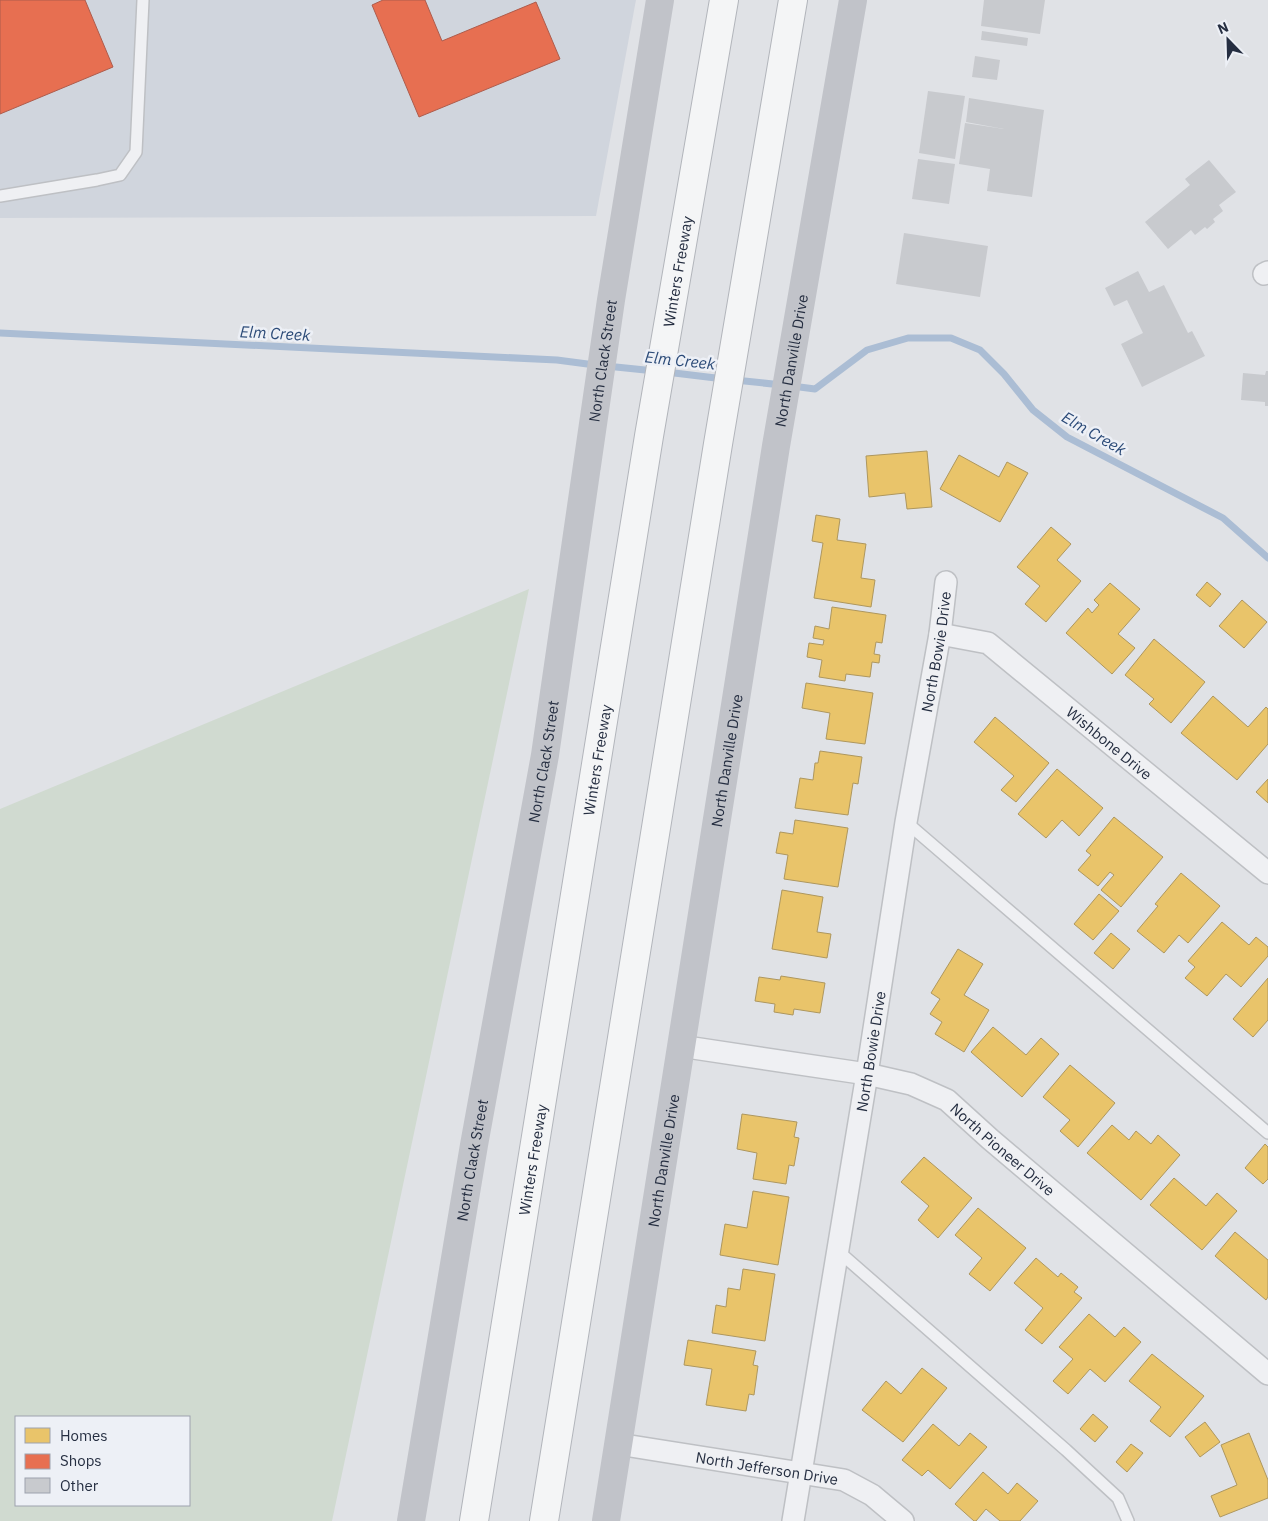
<svg xmlns="http://www.w3.org/2000/svg" width="1268" height="1521" viewBox="0 0 1268 1521" font-family="'IBM Plex Sans',sans-serif">
  <style>
    .built { fill: #d0d5dd }
    .green { fill: #d0dad0; fill-rule: evenodd }
    .homes { fill: #e9c46a; stroke: #ae975e }
    .shops { fill: #e76f51; stroke: #ad5c4c }
    .lines { fill: none; stroke-linecap: round; stroke-linejoin: round }
    .stream { stroke: #abbdd4; stroke-width: 7 }
    .building { fill: #c8cace }
    .lane-casing { stroke: #bec0c4; stroke-width: 14 }
    .street-casing { stroke: #bec0c4; stroke-width: 24 }
    .highway-casing { stroke: #b2b5bb; stroke-width: 30 }
    .lane { stroke: #eff0f3; stroke-width: 11 }
    .street { stroke: #eff0f3; stroke-width: 21 }
    .secondary { stroke: #c1c3c9; stroke-width: 28 }
    .highway { stroke: #f4f5f6; stroke-width: 28 }
    .labels { text-anchor: middle; dominant-baseline: central; stroke-width: 5; stroke-linejoin: round; paint-order: stroke }
    .street-label { font-size: 15px; fill: #252e41; stroke: #edf0f6 }
    .water-label { font-size: 16px; font-style: italic; fill: #2c4b78; stroke: #edf0f6 }
  </style>
  <rect width="100%" height="100%" fill="#e0e2e6"/>
  <path class="built" d="M0,0h636l-40,216 -596,2z"/>
  <path class="green" d="M529,589l-197,932h-332v-712zM16,1417h173v88h-173z"/>
  <g class="homes">
    <path d="M927,451l5,56 -25,2 -2,-16 -36,4 -3,-41z"/>
    <path d="M959,455l40,22 8,-15 21,11 -28,49 -60,-33z"/>
    <path d="M816,515l24,4 -3,21 29,4 -5,34 14,2 -4,27 -57,-9 9,-55 -11,-2z"/>
    <path d="M1051,527l20,17 -14,16 24,21 -35,41 -21,-18 15,-18 -23,-19z"/>
    <path d="M1207,582l14,12 -11,13 -14,-12z"/>
    <path d="M1110,583l30,26 -22,25 17,14 -23,26 -46,-41 22,-25 4,5 7,-8 -5,-5z"/>
    <path d="M1242,600l25,22 -23,26 -25,-22z"/>
    <path d="M832,607l54,8 -4,28 -6,-1 -2,12 6,1 -1,8 -7,-1 -2,15 -24,-3 -1,7 -26,-4 3,-17 -15,-3 2,-14 14,2 1,-5 -11,-2 2,-12 14,3z"/>
    <path d="M1154,639l51,43 -34,41 -22,-19 5,-5 -29,-24z"/>
    <path d="M806,683l67,10 -8,51 -39,-5 4,-26 -28,-5z"/>
    <path d="M1213,696l35,31 18,-20 2,2v35l-31,36 -56,-47z"/>
    <path d="M995,717l54,46 -33,39 -15,-12 13,-14 -40,-34z"/>
    <path d="M820,751l42,6 -4,27 -5,-1 -5,32 -53,-7 5,-30 13,2 2,-17h3z"/>
    <path d="M1057,769l46,39 -24,28 -17,-16 -16,18 -28,-24z"/>
    <path d="M1268,779v24l-12,-11z"/>
    <path d="M1114,817l49,40 -42,50 -20,-17 13,-15 -4,-3 -12,14 -20,-16 13,-15 -5,-4z"/>
    <path d="M795,820l53,8 -10,59 -54,-8 4,-24 -12,-2 4,-21 13,2z"/>
    <path d="M1181,873l39,33 -32,37 -9,-8 -15,18 -27,-22 21,-25 -3,-2z"/>
    <path d="M782,890l41,7 -6,35 14,2 -4,24 -55,-9z"/>
    <path d="M1099,894l20,17 -26,29 -19,-16z"/>
    <path d="M1222,922l27,23 7,-8 12,10v9l-27,31 -15,-13 -19,22 -22,-18 10,-11 -7,-6z"/>
    <path d="M1111,933l19,16 -17,20 -19,-16z"/>
    <path d="M958,949l25,15 -19,31 25,15 -25,42 -29,-18 7,-12 -12,-8 10,-15 -9,-6z"/>
    <path d="M781,976l44,7 -5,30 -26,-4 -1,6 -19,-3 1,-8 -20,-3 4,-24 21,3z"/>
    <path d="M1268,978v42l-15,17 -20,-18z"/>
    <path d="M993,1027l33,28 15,-17 18,16 -37,43 -51,-45z"/>
    <path d="M1070,1065l45,38 -37,44 -18,-16 10,-11 -27,-23z"/>
    <path d="M742,1114l55,8 -3,15 5,1 -5,28 -5,-1 -3,19 -33,-5 4,-26 -20,-4z"/>
    <path d="M1112,1125l17,15 7,-9 15,13 7,-9 22,20 -39,45 -54,-47z"/>
    <path d="M1265,1144l3,3v32l-5,5 -18,-16z"/>
    <path d="M924,1157l48,41 -34,40 -20,-18 11,-14 -28,-24z"/>
    <path d="M1174,1178l32,28 11,-13 20,18 -35,39 -52,-45z"/>
    <path d="M753,1191l36,6 -11,68 -58,-10 5,-31 22,4z"/>
    <path d="M978,1208l48,40 -36,43 -21,-17 13,-16 -27,-23z"/>
    <path d="M1235,1232l33,28v37l-2,3 -51,-44z"/>
    <path d="M1036,1258l22,19 3,-4 17,14 -4,5 8,6 -40,46 -17,-14 18,-22 -29,-25z"/>
    <path d="M743,1269l32,5 -10,67 -53,-8 4,-28 10,2 2,-19 12,2z"/>
    <path d="M1089,1314l26,23 9,-10 17,15 -36,40 -15,-13 -22,25 -15,-13 20,-22 -14,-12z"/>
    <path d="M688,1340l68,11 -3,14 5,1 -4,29 -5,-1 -3,17 -40,-6 6,-36 -28,-4z"/>
    <path d="M1152,1354l52,42 -34,41 -20,-16 11,-14 -32,-26z"/>
    <path d="M922,1368l25,20 -44,54 -41,-32 24,-29 15,13z"/>
    <path d="M1093,1414l15,13 -13,15 -15,-13z"/>
    <path d="M1205,1422l15,20 -20,15 -15,-20z"/>
    <path d="M933,1424l26,22 11,-13 17,14 -37,42 -22,-19 -6,6 -20,-16z"/>
    <path d="M1249,1433l19,47v18l-48,19 -9,-21 26,-11 -16,-40z"/>
    <path d="M1131,1444l12,9 -16,19 -11,-10z"/>
    <path d="M983,1472l25,22 9,-11 21,18 -18,20h-20l-14,-12 -10,12h-2l-19,-17z"/>
  </g>
  <g class="shops">
    <path d="M0,0h85l28,67 -113,47z"/>
    <path d="M383,0h42l17,41 94,-39 24,57 -141,58 -47,-112z"/>
  </g>
  <g class="lines">
    <g class="stream">
      <path d="M0,333l557,27 38,5"/>
      <path d="M606,366l49,5"/>
      <path d="M666,372l58,7"/>
      <path d="M735,380l47,5"/>
      <path d="M792,386l23,3 52,-39 41,-12h43l29,12 24,24 29,36 34,27 156,81 45,40"/>
    </g>
  </g>
  <g class="building">
    <path d="M984,0h61l-5,34 -59,-8z"/>
    <path d="M982,31l46,7 -1,8 -46,-6z"/>
    <path d="M975,56l25,4 -3,20 -25,-3z"/>
    <path d="M928,91l37,5 -10,63 -36,-6z"/>
    <path d="M969,98l75,12 -12,87 -45,-6 3,-22 -31,-5 6,-41 39,6 -38,-7z"/>
    <path d="M918,159l37,5 -6,40 -37,-5z"/>
    <path d="M1209,160l27,32 -17,13 4,6 -10,8 2,3 -8,7 -2,-2 -10,8 -4,-5 -23,19 -23,-27 45,-37 -5,-6z"/>
    <path d="M904,233l84,13 -8,51 -84,-13z"/>
    <path d="M1138,271l11,21 15,-7 24,48 4,-2 13,25 -63,31 -21,-43 22,-11 -16,-33 -13,6 -9,-18z"/>
    <path d="M1266,371h2v35h-3v-4l-24,-2 2,-27 22,2z"/>
  </g>
  <g class="lines">
    <defs>
      <g id="lane">
        <path d="M0,196l97,-16 23,-5 16,-23 7,-152"/>
        <path d="M906,822l362,311"/>
        <path d="M838,1251l228,199 52,48 10,23"/>
      </g>
      <g id="street">
        <path d="M1264,274l4,-2"/>
        <path id="s1" d="M940,634l48,9 280,230"/>
        <path id="s2" d="M680,1046l187,28 44,10 36,16 43,39 278,235"/>
        <path id="s3" d="M618,1444l226,36 28,15 31,26"/>
        <path id="s4" d="M793,1521l74,-447 39,-252 34,-188 6,-52"/>
      </g>
      <g id="highway">
        <path id="s7" d="M474,1521l175,-1085 75,-436"/>
        <path d="M544,1521l174,-1077 75,-444"/>
      </g>
    </defs>
    <use href="#lane" class="lane-casing"/>
    <use href="#street" class="street-casing"/>
    <use href="#highway" class="highway-casing"/>
    <use href="#lane" class="lane"/>
    <use href="#street" class="street"/>
    <g class="secondary">
      <path id="s5" d="M411,1521l63,-376 71,-390 66,-455 49,-300"/>
      <path id="s6" d="M606,1521l170,-1075 77,-446"/>
    </g>
    <use href="#highway" class="highway"/>
  </g>
  <g class="labels">
    <g class="street-label">
      <text stroke="none"><textPath href="#s7" startOffset="1266">Winters Freeway</textPath></text>
      <text stroke="none"><textPath href="#s6" startOffset="1175">North Danville Drive</textPath></text>
      <text stroke="none"><textPath href="#s5" startOffset="1176">North Clack Street</textPath></text>
      <text stroke="none"><textPath href="#s4" startOffset="881">North Bowie Drive</textPath></text>
      <text stroke="none"><textPath href="#s1" startOffset="206">Wishbone Drive</textPath></text>
      <text stroke="none"><textPath href="#s7" startOffset="771">Winters Freeway</textPath></text>
      <text stroke="none"><textPath href="#s6" startOffset="770">North Danville Drive</textPath></text>
      <text stroke="none"><textPath href="#s5" startOffset="771">North Clack Street</textPath></text>
      <text stroke="none"><textPath href="#s4" startOffset="476">North Bowie Drive</textPath></text>
      <text stroke="none"><textPath href="#s2" startOffset="348">North Pioneer Drive</textPath></text>
      <text stroke="none"><textPath href="#s5" startOffset="366">North Clack Street</textPath></text>
      <text stroke="none"><textPath href="#s7" startOffset="366">Winters Freeway</textPath></text>
      <text stroke="none"><textPath href="#s6" startOffset="365">North Danville Drive</textPath></text>
      <text stroke="none"><textPath href="#s3" startOffset="151">North Jefferson Drive</textPath></text>
    </g>
    <g class="water-label">
      <text transform="translate(275 333) rotate(3)">Elm Creek</text>
      <text transform="translate(680 360) rotate(6)">Elm Creek</text>
      <text transform="translate(1094 433) rotate(30)">Elm Creek</text>
    </g>
  </g>
  <rect x="15" y="1416" width="175" height="90" fill="#edf0f6" stroke="#9da2ae"/>
  <rect x="25" y="1428" width="25" height="15" fill="#e9c46a" stroke="#9da2ae"/>
  <text x="60" y="1441" font-size="15" fill="#252e41">Homes</text>
  <rect x="25" y="1454" width="25" height="15" fill="#e76f51" stroke="#9da2ae"/>
  <text x="60" y="1466" font-size="15" fill="#252e41">Shops</text>
  <rect x="25" y="1478" width="25" height="15" fill="#c8cace" stroke="#9da2ae"/>
  <text x="60" y="1491" font-size="15" fill="#252e41">Other</text>
  <g transform="translate(1228 40) rotate(337)" stroke="#edf0f6" stroke-width="4" paint-order="stroke">
  <path d="M0-4L9 19L0 12L-9 19Z" fill="#252e41"/>
  <text y="-8" font-size="14" font-weight="bold" text-anchor="middle" fill="#252e41">N</text>
  </g>
</svg>
